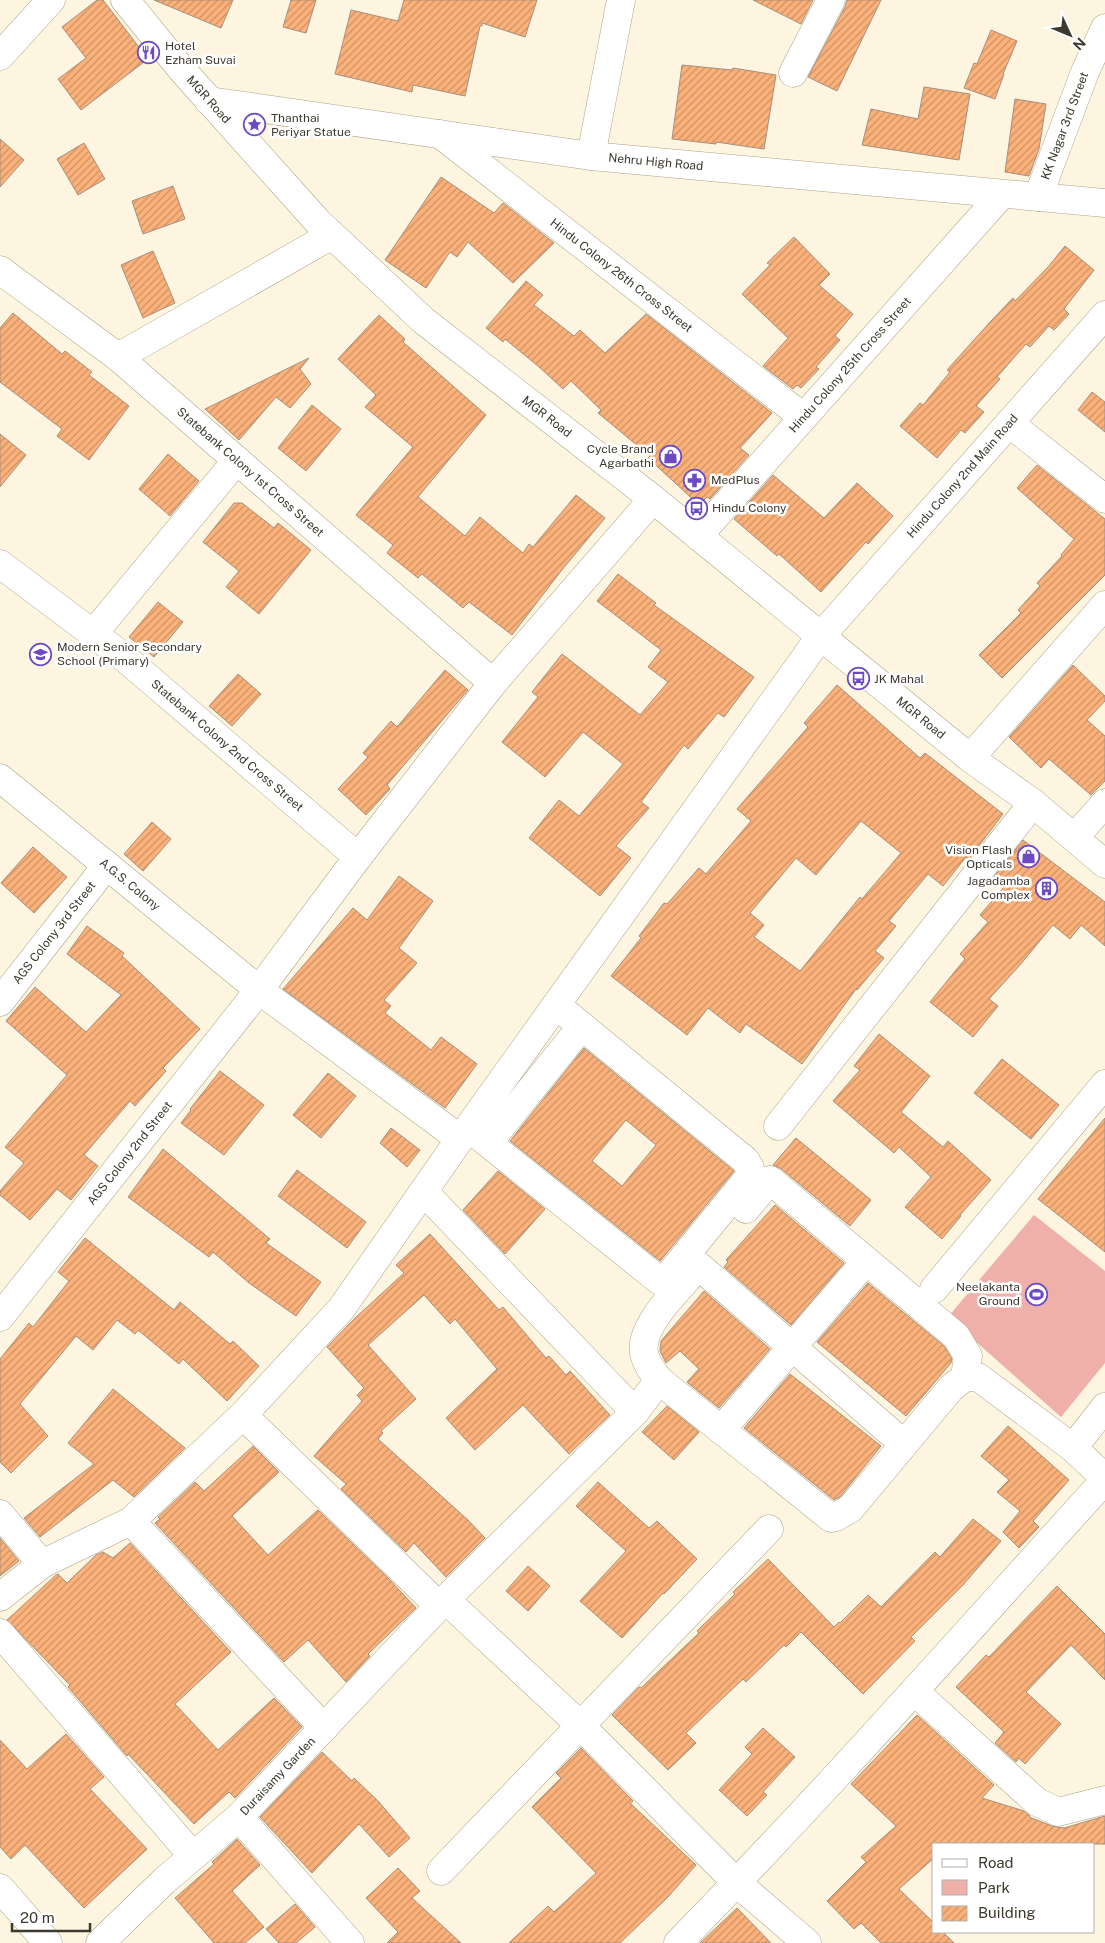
<svg xmlns="http://www.w3.org/2000/svg" width="1105" height="1943" viewBox="0 0 1105 1943" font-family="'Public Sans',sans-serif">
  <style>
    .green { fill: #eeb0a8 }
    .building { fill: url(#building-hatch); stroke: #a78f7e; fill-rule: evenodd }
    .lines { fill: none; stroke-linecap: round; stroke-linejoin: round }
    .minor-casing { stroke: #ada389; stroke-width: 29 }
    .minor { stroke: #fff; stroke-width: 28 }
    .labels { text-anchor: middle; dominant-baseline: central; stroke-width: 5; stroke-linejoin: round; paint-order: stroke }
    .poi-label { font-size: 12px; fill: #3d392e; stroke: #fff; text-anchor: start }
    .street-label { font-size: 12px; fill: #3d392e; stroke: #fff }
  </style>
  <defs>
    <pattern id="building-hatch" width="6" height="6" patternUnits="userSpaceOnUse" patternTransform="scale(1.25)"><rect width="6" height="6" fill="#fbb179"/><path d="M-1 1l2-2M0 6l6-6M5 7l2-2" fill="none" stroke="#cc9164"/></pattern>
  </defs>
  <rect width="100%" height="100%" fill="#fdf5df"/>
  <path class="green" d="M1034,1215l71,56v92l-44,54 -113,-100z"/>
  <g class="building">
    <path d="M97,0h6l45,59 -67,51 -23,-31 28,-21 -24,-31z"/>
    <path d="M154,0h79l-12,28z"/>
    <path d="M291,0h25l-10,33 -23,-6z"/>
    <path d="M404,0h133l-12,37 -43,-14v3h-2l-15,70 -52,-11 -1,7 -77,-18 16,-64 47,11z"/>
    <path d="M753,0h60l-12,24z"/>
    <path d="M847,0h34l-44,91 -29,-14 37,-70z"/>
    <path d="M991,30l26,11 -14,33h1l-9,25 -31,-11 10,-25 3,1z"/>
    <path d="M682,65l50,5 1,-2 43,7 -12,74 -48,-7v2l-44,-5z"/>
    <path d="M924,87l46,7 -11,66 -97,-15 9,-36 47,10z"/>
    <path d="M1015,99l31,5 -7,45 -10,27 -24,-4z"/>
    <path d="M0,139l24,21 -24,27z"/>
    <path d="M84,143l21,36 -27,16 -21,-36z"/>
    <path d="M441,177l53,36 9,-10 51,40 -41,40 -45,-41 -11,15 -7,-5 -24,36 -41,-28z"/>
    <path d="M173,186l12,33 -42,15 -11,-33z"/>
    <path d="M794,237l36,37 -11,11 34,29 -18,22 5,4 -24,27 3,2 -18,19 -4,-3 -4,4 -30,-23 25,-28 -46,-44 28,-29 -3,-2z"/>
    <path d="M1065,246l29,24 -30,39 5,5 -15,16 -5,-4 -19,21 -4,-3 -29,33 3,2 -24,27 8,6 -19,21 -4,-3 -24,28 -37,-32 20,-23 3,2 27,-33 -3,-2 44,-49 22,-23 2,3 33,-34z"/>
    <path d="M153,251l22,52 -32,15 -22,-53z"/>
    <path d="M526,281l17,14 -9,10 40,31 6,-6 25,23 41,-39 126,99 -32,35 9,7 -39,44 -3,-2 -8,8 -51,-47 2,-2 -52,-43 3,-3 -30,-29 -8,8 -25,-23 -33,-27 -2,3 -17,-14z"/>
    <path d="M13,313l49,41 3,-3 27,21 -3,3 40,31 -40,54 -32,-24 5,-7 -62,-47v-54z"/>
    <path d="M379,315l26,24 -2,3 83,73 -68,82 47,39 15,-19 43,36 6,-9 4,3 43,-52 29,23 -44,53 -49,64 -43,-33 -6,6 -41,-34 -4,4 -31,-25 6,-8 -37,-30 57,-68 -48,-40 11,-12 -38,-36z"/>
    <path d="M309,358l-9,11 11,15 -21,24 -14,-11 -37,43 -34,-31z"/>
    <path d="M1092,392l13,10v30l-27,-22z"/>
    <path d="M312,405l29,24 -35,42 -28,-23z"/>
    <path d="M0,434l26,21 -26,32z"/>
    <path d="M168,454l31,27 -29,35 -31,-27z"/>
    <path d="M1037,465l68,54v56l-103,103 -23,-23 42,-42 -3,-3 22,-24 -3,-3 25,-27 -1,-1 13,-16 -57,-51z"/>
    <path d="M773,475l51,43 33,-35 36,33 -25,28 -2,-2 -45,50 -42,-38 -2,2 -43,-37z"/>
    <path d="M234,503h8l32,25 4,-5 33,27 -52,64 -33,-27 13,-16 -36,-29z"/>
    <path d="M618,574l38,29 -2,2 100,72 -30,40 -6,-4 -30,36 -4,-4 -43,57 8,6 -33,38 15,12 -31,38 -71,-58 30,-38 20,16 44,-52 -40,-32 -38,45 -43,-35 36,-45 -6,-5 30,-38 78,61 28,-33 -20,-15 13,-17 -64,-49z"/>
    <path d="M158,602l25,20 -29,35 -25,-20z"/>
    <path d="M1073,665l32,31v5l-18,19 18,16v45l-14,14 -42,-36 -8,9 -32,-31z"/>
    <path d="M445,670l23,20 -81,95 3,4 -24,26 -28,-26 30,-32 -5,-4 28,-32 6,6z"/>
    <path d="M238,674l23,20 -29,32 -23,-20z"/>
    <path d="M837,685l83,73 5,-5 78,61 -34,45 -3,-2 -23,29 -15,-12 -39,47 7,5 -21,25 9,7 -27,32 -1,-1 -54,75 -56,-40 -6,9 -32,-25 -21,27 -76,-59 30,-38 -2,-2 25,-33 3,1 32,-36 7,6 45,-53 -14,-12 71,-82 -4,-4zM861,821l40,32 -39,46 -2,-2 -60,74 -46,-34 10,-12 -14,-12 46,-55 20,17z"/>
    <path d="M152,822l19,17 -28,32 -19,-17z"/>
    <path d="M1023,840l82,62v44l-24,-21 -11,14 -17,-14 -33,40 -31,34 9,7 -25,31 -43,-35 35,-43 -5,-5 28,-32 -8,-7 24,-28 -11,-9z"/>
    <path d="M33,847l34,30 -33,36 -33,-30z"/>
    <path d="M399,876l34,25 -34,47 18,15 -33,37 7,6 -6,7 46,37 10,-13 36,27 -32,44 -162,-119 70,-81 14,12z"/>
    <path d="M87,926l37,27 -2,3 78,73 -37,39 3,3 -31,35 -5,-5 -46,54 14,11 -27,34 -14,-11 -27,31 -30,-25v-4l24,-28 -19,-16 62,-72 -61,-54 29,-34 51,45 35,-37 -54,-41z"/>
    <path d="M879,1034l51,42 -29,36 42,35 5,-6 43,39 -31,35 1,1 -19,23 -37,-32 26,-30 -32,-30 -5,6 -61,-52 27,-31 -6,-4z"/>
    <path d="M584,1048l150,123 -74,90 -150,-120zM626,1120l30,25 -34,41 -30,-25z"/>
    <path d="M1002,1059l57,46 -28,34 -57,-46z"/>
    <path d="M220,1071l44,34 -40,50 -43,-32 10,-13 -1,-1z"/>
    <path d="M328,1073l28,23 -35,42 -28,-23z"/>
    <path d="M1105,1118v134l-67,-53z"/>
    <path d="M391,1128l29,22 -13,17 -27,-24z"/>
    <path d="M796,1138l75,62 -21,26 -70,-58 -7,-3z"/>
    <path d="M163,1149l107,90 -4,4 55,39 -25,34 -47,-33 -36,-31 -4,5 -81,-60z"/>
    <path d="M297,1170l69,52 -19,26 -69,-52z"/>
    <path d="M498,1171l47,38 -40,45 -42,-44z"/>
    <path d="M775,1205l69,58 -53,62 -67,-58 4,-5 -2,-2z"/>
    <path d="M430,1234l69,76 4,-3 43,51 3,-2 17,19 4,-4 40,44 -41,39 -46,-49 -48,45 -29,-32 51,-49 -42,-50 -5,5 -26,-29 -56,50 48,54 -35,32 2,2 -5,6 90,81 17,18 -39,39 -32,-34 -8,9 -65,-63 5,-5 -32,-28 48,-55 -5,-6 7,-7 -37,-41 26,-27 51,-47 -8,-8z"/>
    <path d="M85,1238l89,72 6,-8 50,42 3,-3 26,25 -32,35 -44,-42 -4,5 -41,-34 -3,4 -18,-14 -24,30 -17,-14 -56,68 28,32 -37,37 -11,-11v-103l29,-36 4,4 36,-46 -11,-9z"/>
    <path d="M868,1283l76,63 8,13 -1,4 -45,53 -89,-74z"/>
    <path d="M704,1291l66,58 -51,59 -31,-25 -1,-1 12,-13 -19,-18 -14,12 -6,-12 1,-10z"/>
    <path d="M790,1374l91,72 -41,51 -6,3 -90,-72z"/>
    <path d="M113,1389l72,59 -51,49 -21,-17 -73,57 -16,-19 70,-54 -26,-21z"/>
    <path d="M667,1406l32,26 -25,28 -32,-28z"/>
    <path d="M1008,1426l61,54 -36,41 6,6 -20,21 -16,-16 17,-21 -23,-19 12,-12 -28,-24z"/>
    <path d="M253,1446l26,26 -47,44 36,39 50,-45 70,68 28,30 -48,46 2,2 -24,26 -38,-42 -24,22 -129,-139 5,-4 -2,-2 37,-35 9,9z"/>
    <path d="M598,1482l51,46 8,-7 40,38 -33,35 -1,-1 -41,45 -42,-37 46,-50 -50,-45z"/>
    <path d="M973,1519l28,22 -38,44 -52,52 4,4 -52,53 -62,-62 -15,15 -2,-2 -38,37 -3,-3 -57,54 10,10 -28,27 -56,-55 27,-28 2,1 58,-55 -2,-2 38,-37 -2,-2 35,-33 66,68 5,-5 1,1 28,-28 13,12 54,-55 5,5z"/>
    <path d="M0,1538l19,23 -19,15z"/>
    <path d="M130,1543l101,109 -56,52 43,46 56,-52 28,29 -67,71 -6,-6 -35,32 -66,-70 -1,2 -59,-69 2,-2 -63,-65 49,-45 2,-1 9,9 29,-28 7,-3 10,6z"/>
    <path d="M528,1566l22,20 -22,25 -22,-20z"/>
    <path d="M1057,1586l48,48v46l-34,-35 -45,47 35,32 -36,40 -6,-6 -3,4 -21,-19 9,-11 -48,-45 30,-32 3,2z"/>
    <path d="M917,1715l77,70 -12,13 42,13 6,5 -1,1 23,9 12,2 41,-12v28h-171v14l-35,31 35,34v9h9l11,11h-73l-20,-20 -7,6 -27,-28 39,-39 -5,-5 35,-31 -45,-42z"/>
    <path d="M763,1728l32,29 -32,35 4,3 -20,21 -28,-26 33,-36 -7,-7z"/>
    <path d="M66,1734l38,43 -14,12 57,60 -63,59 -59,-63 -14,14 -11,-12v-107l27,29z"/>
    <path d="M581,1748l52,53 -3,2 66,62 -28,32 -48,46h-111l39,-37 6,6 42,-39 -64,-66 29,-29 -5,-5z"/>
    <path d="M322,1752l30,29 2,-3 24,23 32,37 -21,19 -30,-33 -47,49 -52,-56z"/>
    <path d="M237,1839l23,26 -28,26 32,36 -19,16h-31l-39,-45 39,-34 -2,-2z"/>
    <path d="M398,1868l22,23 -8,7 49,45h-74l11,-11 -32,-34z"/>
    <path d="M295,1904l20,23 -19,16h-17l-13,-14z"/>
    <path d="M737,1908l34,35h-71z"/>
  </g>
  <g class="lines">
    <defs>
      <g id="minor">
        <path id="s1" d="M125,0l58,71 135,151 106,99 229,178 317,259 63,45 72,61"/>
        <path d="M0,56l51,-56"/>
        <path d="M793,73l38,-73"/>
        <path id="s2" d="M209,101l382,55 514,47"/>
        <path id="s3" d="M440,134l363,283"/>
        <path d="M591,156l30,-156"/>
        <path id="s4" d="M1038,197l47,-125 20,-44"/>
        <path id="s5" d="M0,270l118,87 375,326"/>
        <path d="M118,357l214,-122"/>
        <path d="M1009,423l96,76"/>
        <path id="s6" d="M698,536l304,-342"/>
        <path id="s7" d="M0,564l120,90 238,203"/>
        <path d="M93,634l144,-174"/>
        <path d="M970,758l135,-153"/>
        <path id="s8" d="M0,778l259,212 201,149"/>
        <path d="M1074,838l31,-35"/>
        <path id="s9" d="M0,1002l107,-137"/>
        <path d="M778,1126l255,-323"/>
        <path d="M469,1128l191,153 5,-1 85,-104v-8l-5,-8 -189,-155"/>
        <path d="M488,1143l94,-117"/>
        <path d="M424,1192l211,220"/>
        <path d="M746,1209l24,-29 186,156 12,20 -3,21"/>
        <path d="M699,1266l205,178"/>
        <path d="M934,1289l171,-205"/>
        <path id="s10" d="M0,1317l259,-327 99,-133 135,-174 160,-184"/>
        <path d="M659,1380c-6,-8 -13,-16 -15,-27 -5,-27 35,-64 52,-84"/>
        <path d="M243,1415l196,191"/>
        <path d="M721,1430l145,-169"/>
        <path d="M1073,1448l32,-41"/>
        <path d="M0,1514l42,50"/>
        <path d="M131,1521l193,207"/>
        <path id="s11" d="M0,1597l42,-33 89,-43 112,-106 98,-106 119,-170 360,-502 285,-322"/>
        <path d="M446,1600l134,125 157,158 70,60"/>
        <path d="M0,1633l193,223"/>
        <path d="M914,1691l123,111 21,10 47,-12"/>
        <path d="M239,1817l111,126"/>
        <path d="M441,1871l328,-342"/>
        <path d="M0,1888l48,55"/>
        <path id="s12" d="M100,1943l64,-62 75,-64 200,-211 196,-194 24,-32 172,138 5,-1 14,-8 101,-121 14,-11h13l95,71 32,30"/>
        <path d="M678,1943c147,-150 286,-308 427,-463"/>
      </g>
    </defs>
    <use href="#minor" class="minor-casing"/>
    <use href="#minor" class="minor"/>
  </g>
  <defs>
    <symbol id="restaurant-ring" viewBox="-11 -11 22 22"><circle r="9.5" fill="#fff" stroke="#6c4ac3" stroke-width="1.5"/><path d="M-5-6h1v4h1v-4h1v4h1v-4h1v5L-1.5 .5V6h-2V.5L-5-1ZM5-6V6H3V1.5H1.5Q1.5-4 5-6Z" fill="#6c4ac3"/></symbol>
    <symbol id="sight-ring" viewBox="-11 -11 22 22"><circle r="9.5" fill="#fff" stroke="#6c4ac3" stroke-width="1.5"/><path d="M0-6L1.8-2.2L6-1.7L2.9 1.2L3.7 5.4L0 3.3L-3.7 5.4L-2.9 1.2L-6-1.7L-1.8-2.2Z" fill="#6c4ac3"/></symbol>
    <symbol id="shop-ring" viewBox="-11 -11 22 22"><circle r="9.5" fill="#fff" stroke="#6c4ac3" stroke-width="1.5"/><path d="M-5-2.5h2.3a2.7 3.5 0 0 1 5.4 0H5L5.5 6h-11ZM-1.5-2.5h3a1.5 2.3 0 0 0-3 0Z" fill="#6c4ac3"/></symbol>
    <symbol id="pharmacy-ring" viewBox="-11 -11 22 22"><circle r="9.5" fill="#fff" stroke="#6c4ac3" stroke-width="1.5"/><path d="M-2-6h4v4h4v4h-4v4h-4v-4h-4v-4h4Z" fill="#6c4ac3"/></symbol>
    <symbol id="bus-ring" viewBox="-11 -11 22 22"><circle r="9.5" fill="#fff" stroke="#6c4ac3" stroke-width="1.5"/><path d="M-5-6H5V4H4V6H2V4H-2V6H-4V4H-5ZM-3.5-4V0h7V-4ZM-3.5 1.2v1.5H-2V1.2ZM2 1.2v1.5H3.5V1.2Z" fill="#6c4ac3"/></symbol>
    <symbol id="school-ring" viewBox="-11 -11 22 22"><circle r="9.5" fill="#fff" stroke="#6c4ac3" stroke-width="1.5"/><path d="M0-5L7-2L0 1L-7-2ZM-4 1L0 2.5L4 1V4Q0 6-4 4Z" fill="#6c4ac3"/></symbol>
    <symbol id="building-ring" viewBox="-11 -11 22 22"><circle r="9.5" fill="#fff" stroke="#6c4ac3" stroke-width="1.5"/><path d="M-4-6H4V6H1V3H-1V6H-4ZM-2.5-4.3h1.7v1.8h-1.7ZM.8-4.3h1.7v1.8H.8ZM-2.5-1h1.7V.8h-1.7ZM.8-1h1.7V.8H.8Z" fill="#6c4ac3"/></symbol>
    <symbol id="stadium-ring" viewBox="-11 -11 22 22"><circle r="9.5" fill="#fff" stroke="#6c4ac3" stroke-width="1.5"/><path d="M0-5a6.5 5 0 1 0 0 10a6.5 5 0 1 0 0-10ZM-3.5-1.8h7v3.6h-7Z" fill="#6c4ac3"/></symbol>
  </defs>
  <g fill-rule="evenodd">
    <use href="#restaurant-ring" x="136" y="40" width="25" height="25"/>
    <use href="#sight-ring" x="242" y="112" width="25" height="25"/>
    <use href="#shop-ring" x="658" y="444" width="25" height="25"/>
    <use href="#pharmacy-ring" x="682" y="468" width="25" height="25"/>
    <use href="#bus-ring" x="684" y="496" width="25" height="25"/>
    <use href="#school-ring" x="28" y="642" width="25" height="25"/>
    <use href="#bus-ring" x="846" y="666" width="25" height="25"/>
    <use href="#shop-ring" x="1016" y="844" width="25" height="25"/>
    <use href="#building-ring" x="1034" y="876" width="25" height="25"/>
    <use href="#stadium-ring" x="1024" y="1282" width="25" height="25"/>
  </g>
  <g class="labels">
    <g class="poi-label">
      <text x="165" y="46">Hotel<tspan x="165" dy="14">Ezham Suvai</tspan></text>
      <text x="271" y="118">Thanthai<tspan x="271" dy="14">Periyar Statue</tspan></text>
      <text x="654" y="449" text-anchor="end">Cycle Brand<tspan x="654" dy="14">Agarbathi</tspan></text>
      <text x="711" y="480">MedPlus</text>
      <text x="712" y="508">Hindu Colony</text>
      <text x="57" y="647">Modern Senior Secondary<tspan x="57" dy="14">School (Primary)</tspan></text>
      <text x="874" y="679">JK Mahal</text>
      <text x="1012" y="850" text-anchor="end">Vision Flash<tspan x="1012" dy="14">Opticals</tspan></text>
      <text x="1030" y="881" text-anchor="end">Jagadamba<tspan x="1030" dy="14">Complex</tspan></text>
      <text x="1020" y="1287" text-anchor="end">Neelakanta<tspan x="1020" dy="14">Ground</tspan></text>
    </g>
    <g class="street-label">
      <text stroke="none"><textPath href="#s1" startOffset="130">MGR Road</textPath></text>
      <text stroke="none"><textPath href="#s4" startOffset="76">KK Nagar 3rd Street</textPath></text>
      <text stroke="none"><textPath href="#s2" startOffset="451">Nehru High Road</textPath></text>
      <text stroke="none"><textPath href="#s3" startOffset="230">Hindu Colony 26th Cross Street</textPath></text>
      <text stroke="none"><textPath href="#s6" startOffset="229">Hindu Colony 25th Cross Street</textPath></text>
      <text stroke="none"><textPath href="#s1" startOffset="595">MGR Road</textPath></text>
      <text stroke="none"><textPath href="#s5" startOffset="322">Statebank Colony 1st Cross Street</textPath></text>
      <text stroke="none"><textPath href="#s11" startOffset="1491">Hindu Colony 2nd Main Road</textPath></text>
      <text stroke="none"><textPath href="#s1" startOffset="1075">MGR Road</textPath></text>
      <text stroke="none"><textPath href="#s7" startOffset="291">Statebank Colony 2nd Cross Street</textPath></text>
      <text stroke="none"><textPath href="#s8" startOffset="168">A.G.S. Colony</textPath></text>
      <text stroke="none"><textPath href="#s9" startOffset="88">AGS Colony 3rd Street</textPath></text>
      <text stroke="none"><textPath href="#s10" startOffset="209">AGS Colony 2nd Street</textPath></text>
      <text stroke="none"><textPath href="#s12" startOffset="244">Duraisamy Garden</textPath></text>
    </g>
  </g>
  <rect x="932" y="1843" width="162" height="90" fill="#ffffff" stroke="#b1b0ab"/>
  <rect x="942" y="1859" width="25" height="8" fill="#ffffff" stroke="#b1b0ab"/>
  <text x="978" y="1868" font-size="15" fill="#3d392e">Road</text>
  <rect x="942" y="1880" width="25" height="15" fill="#eeb0a8" stroke="#b1b0ab"/>
  <text x="978" y="1893" font-size="15" fill="#3d392e">Park</text>
  <rect x="942" y="1906" width="25" height="15" fill="url(#building-hatch)" stroke="#b1b0ab"/>
  <text x="978" y="1918" font-size="15" fill="#3d392e">Building</text>
  <g transform="translate(1070 35) rotate(134)" stroke="#ffffff" stroke-width="4" paint-order="stroke">
  <path d="M0-4L9 19L0 12L-9 19Z" fill="#3d392e"/>
  <text y="-8" font-size="14" font-weight="bold" text-anchor="middle" fill="#3d392e">N</text>
  </g>
  <path d="M12 1923v8h78v-8" fill="none" stroke="#3d392e" stroke-width="2.5"/>
  <text x="20" y="1923" font-size="15" fill="#3d392e" stroke="#ffffff" stroke-width="4" paint-order="stroke">20 m</text>
</svg>
